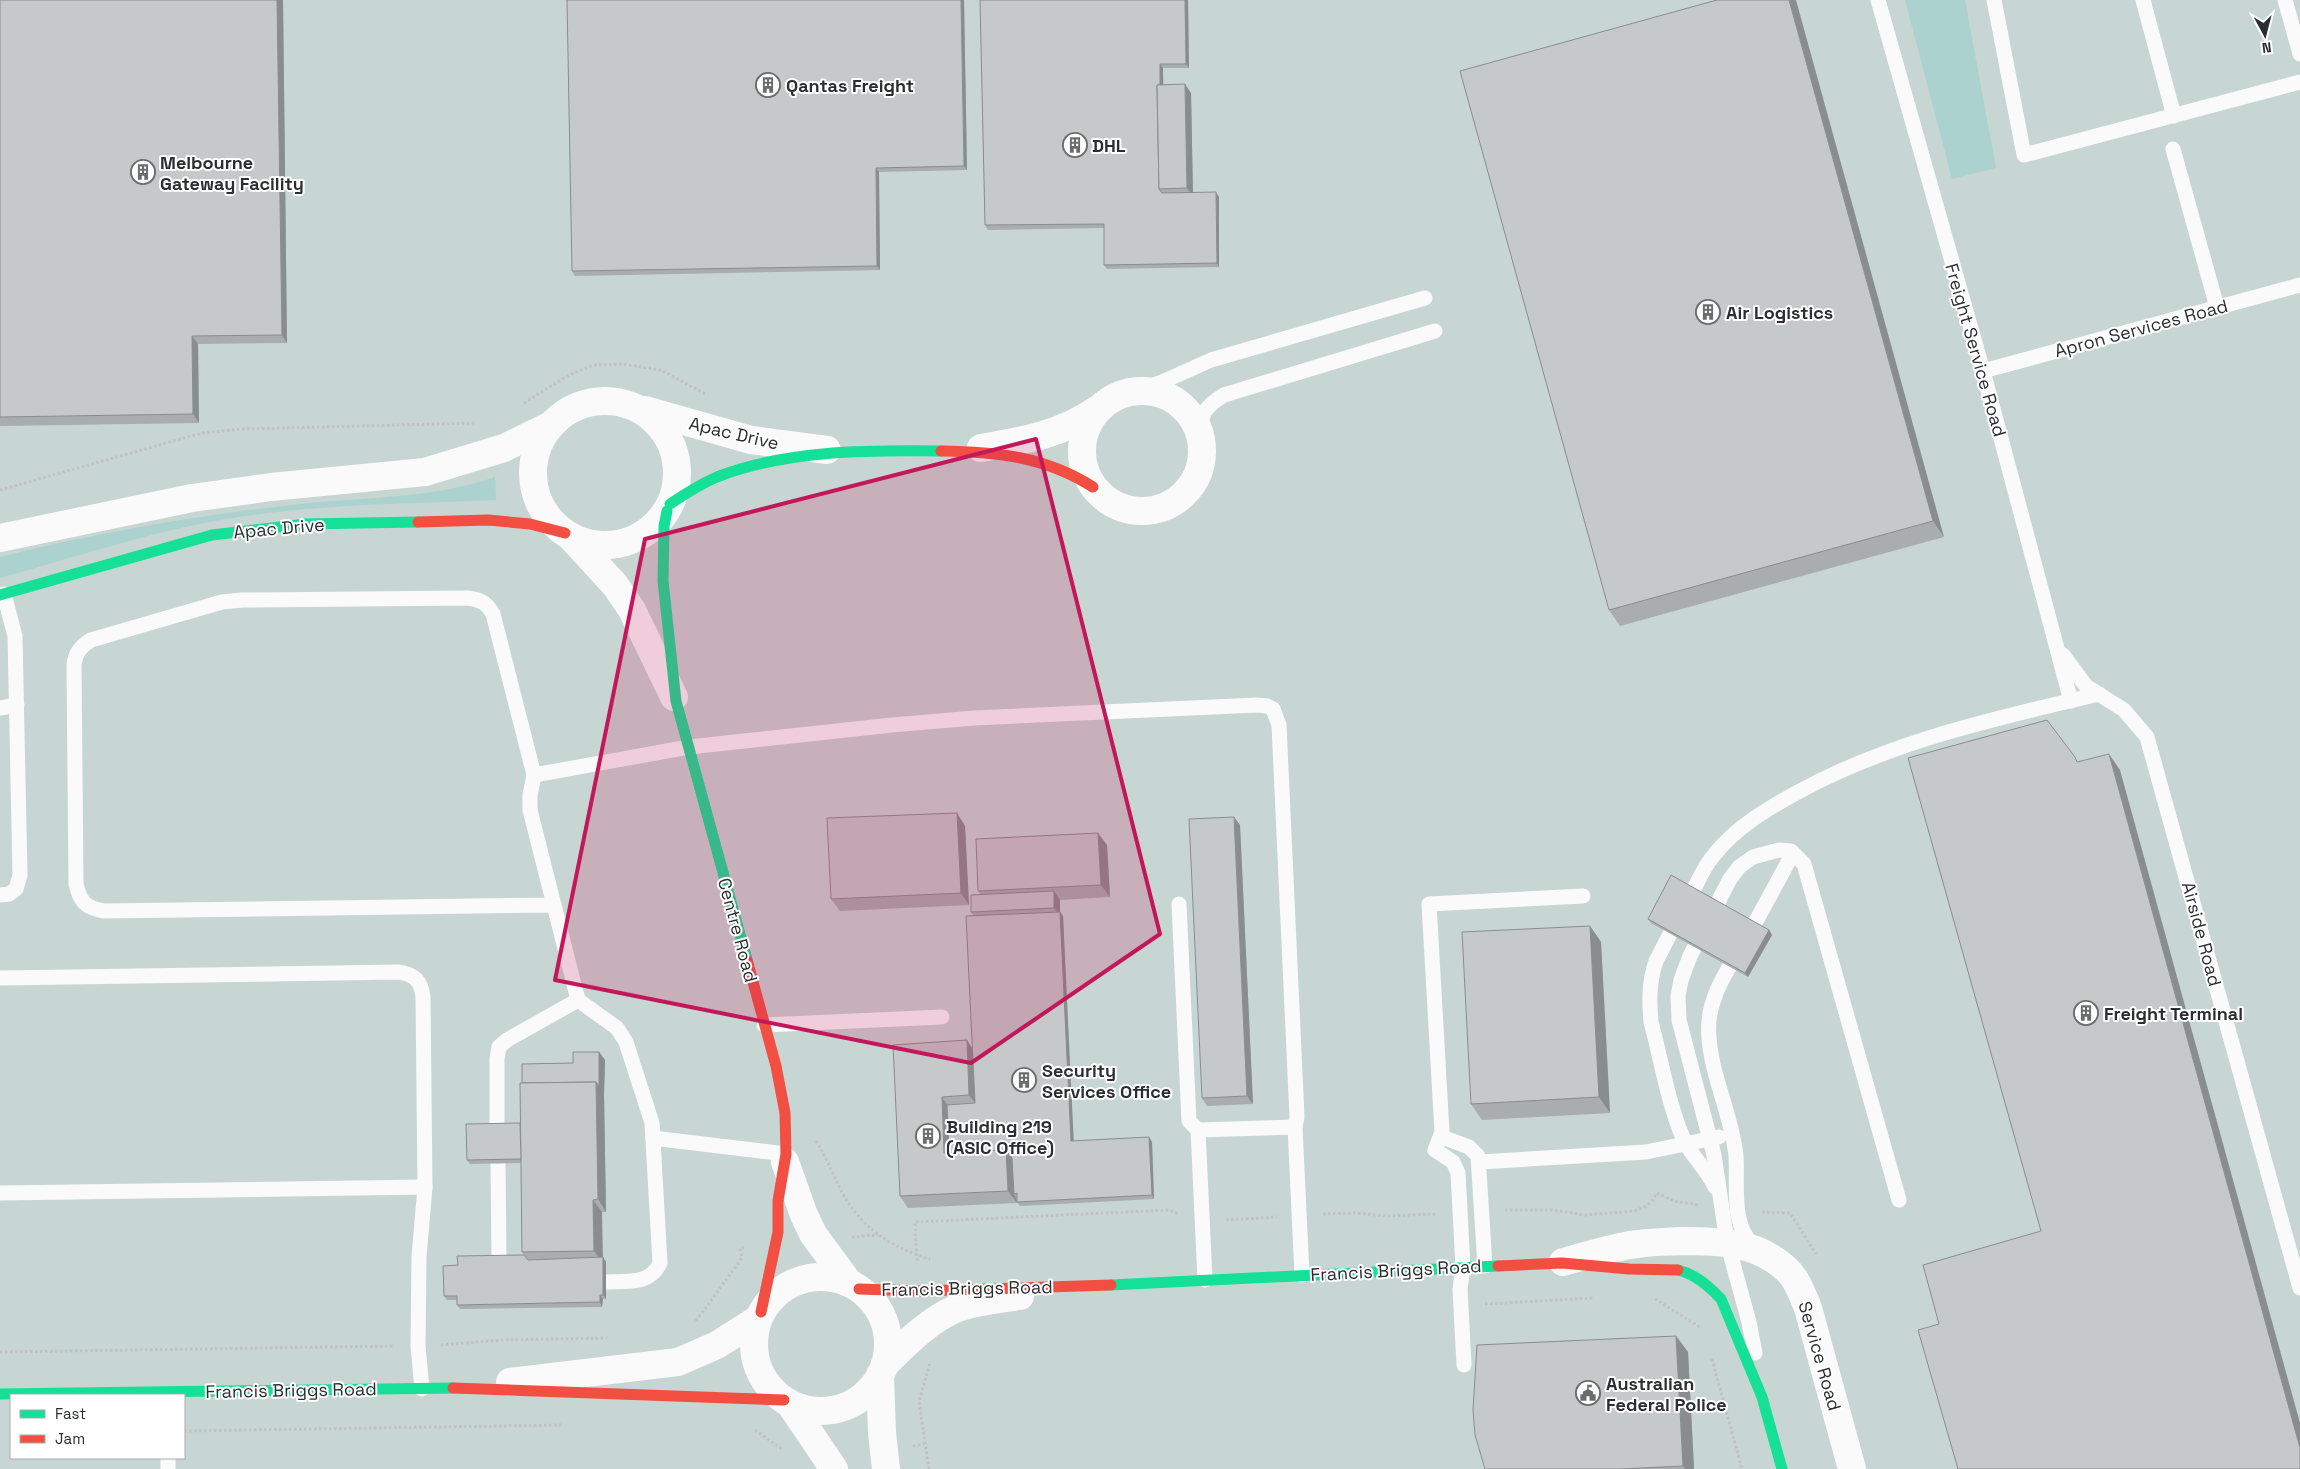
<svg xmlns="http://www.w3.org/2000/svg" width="2300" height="1469" viewBox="0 0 2300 1469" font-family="'Space Grotesk',sans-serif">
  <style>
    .built { fill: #c8d6d3; fill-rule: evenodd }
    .green { fill: #abd2ce }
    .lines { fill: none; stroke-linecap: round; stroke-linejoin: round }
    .path { stroke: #c0c1c1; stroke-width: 3; stroke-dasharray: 2.5 2.5; stroke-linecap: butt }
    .lane { stroke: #fafafa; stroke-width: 15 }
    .street { stroke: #fafafa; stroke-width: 28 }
    .fast { stroke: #16e098; stroke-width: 11 }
    .jam { stroke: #f24e42; stroke-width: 11 }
    .wall { fill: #a9adad }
    .shaded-wall { fill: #8a8d8d }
    .building { fill: #c5c9c9; stroke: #8a8d8d }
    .marked { fill: #c2185b; fill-opacity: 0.2; stroke: #c2185b; stroke-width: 4; stroke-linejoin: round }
    .labels { text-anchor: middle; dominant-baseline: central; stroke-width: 4; stroke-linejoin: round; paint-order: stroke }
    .poi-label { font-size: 18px; font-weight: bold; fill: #2b2e2e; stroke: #fff; text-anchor: start }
    .street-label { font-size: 18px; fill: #2b2e2e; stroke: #fff }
  </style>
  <rect width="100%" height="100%" fill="#dbe1e0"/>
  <path class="built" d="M0,0h2300v1469h-2300zM11,1395h173v63h-173z"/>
  <g class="green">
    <path d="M1905,0h60l31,168 -44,11z"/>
    <path d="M495,477l1,23c-91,4 -185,4 -276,20 -74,13 -147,38 -220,58v-21c96,-24 194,-41 292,-52 65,-8 141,-6 203,-28z"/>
  </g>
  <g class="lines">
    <g class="path">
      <path d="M524,403l43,-27 26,-11 29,-1 39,6 46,25"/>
      <path d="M0,490l202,-57 40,-4 234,-6"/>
      <path d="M816,1141c12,18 18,37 28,55 19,33 50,53 86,63"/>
      <path d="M1505,1210h46l34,5 49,-4 11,-4 8,-7 4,-7 17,8 25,4"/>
      <path d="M1762,1212l28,1 26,41"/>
      <path d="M1323,1214l32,-1 32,3 50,-2"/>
      <path d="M1226,1220l51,-3"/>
      <path d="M852,1237l26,-2"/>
      <path d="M917,1261l-2,-39 253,-12 11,4"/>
      <path d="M1655,1299l46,29"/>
      <path d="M1485,1304l108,-6"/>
      <path d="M696,1321l46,-63 -2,-10 5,-1"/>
      <path d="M441,1345l60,-5 106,-2"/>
      <path d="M0,1352l395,-6"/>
      <path d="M1712,1359l30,110"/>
      <path d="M755,1430l27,19"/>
      <path d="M184,1431l380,-6"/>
      <path d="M913,1446l11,-2"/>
      <path d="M929,1469l-10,-68 11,-38"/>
    </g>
    <g class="lane">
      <path d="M1878,0l105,371 88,330"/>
      <path d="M1994,0l30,155 276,-73"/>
      <path d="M2143,0l31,116"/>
      <path d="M2285,0l15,54"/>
      <path d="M2173,149l44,158"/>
      <path d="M1983,371l317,-86"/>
      <path d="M1132,392l30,-10 49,-22 214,-62"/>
      <path d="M1200,438c-1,-22 5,-32 24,-43l211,-64"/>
      <path d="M2063,655l23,31 38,24 23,27 153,551"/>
      <path d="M0,708l17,-3"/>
      <path d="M534,775l155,-28 203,-22 82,-7 283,-13 10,1 6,3 6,16 18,392 -2,10 7,148"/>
      <path d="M0,895l9,-1 7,-5 4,-14 -5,-239 -11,-42"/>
      <path d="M1179,904l10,217 9,9 7,150"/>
      <path d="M554,905l-450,6c-18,-3 -24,-9 -28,-27l-2,-220c2,-12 7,-18 17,-24l131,-38 20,-2 226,-2c13,2 19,5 25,16l41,161 -4,20v15l48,190 39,28 9,14 26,81 8,140c-10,22 -33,18 -54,19"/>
      <path d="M0,978l398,-6c16,2 23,8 25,25l2,190 -6,70 -1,89 4,43"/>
      <path d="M764,1025l178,-8"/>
      <path d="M497,1128v-69l2,-12 8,-7 71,-40"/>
      <path d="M1198,1130l97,-3"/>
      <path d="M1442,1137l27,10 9,9 7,110"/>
      <path d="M653,1138l133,16"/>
      <path d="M1480,1162l166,-10 73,-15"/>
      <path d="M498,1164l1,95"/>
      <path d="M1715,1187c-8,-18 -24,-31 -32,-49 -15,-35 -22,-79 -32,-116 -2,-22 -2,-40 5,-61 12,-23 24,-47 37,-70 6,-12 12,-26 21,-36 22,-28 53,-46 84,-63 93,-51 199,-74 301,-98"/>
      <path d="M0,1193l425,-6"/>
      <path d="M1755,1247c-25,-21 -17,-62 -19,-91 -4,-40 -24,-78 -27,-118 -4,-40 20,-69 38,-101 16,-28 31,-56 46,-84"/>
      <path d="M1755,1353l-6,-31 -22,-80 -13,-87 -35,-135 -1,-24 3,-16 9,-24 40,-77 9,-12 14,-10 26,-7 12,1 13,13 95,336"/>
      <path d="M1464,1365l-4,-76 3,-22 -5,-94 -5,-11 -18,-12 7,-18 -13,-228 154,-8"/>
      <path d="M168,1458v11"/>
    </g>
    <g class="street">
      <circle cx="1142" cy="451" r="60"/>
      <circle cx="605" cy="473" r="72"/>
      <path d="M645,410l106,30 76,10"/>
      <path d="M981,448c42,-7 82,-14 117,-39"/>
      <path d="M571,537l44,48 17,25 42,87"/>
      <path d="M0,538l192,-40 79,-11 154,-15 79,-24 45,-22"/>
      <path d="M785,1162l19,53 9,19 36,49"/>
      <path d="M1563,1262c22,-6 45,-13 67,-17 17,-3 33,-3 50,-4 38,0 75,0 105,27 12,10 17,26 23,40l44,161"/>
      <circle cx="821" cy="1344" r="67"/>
      <path d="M885,1364c21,-20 43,-43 70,-55 20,-8 44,-10 65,-13"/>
      <path d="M880,1375l2,58 4,36"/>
      <path d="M510,1382l168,-20 39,-17 41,-26"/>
      <path d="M790,1404l44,65"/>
    </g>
    <g class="fast">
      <path d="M670,504c15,-10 30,-20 47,-27 70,-27 150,-27 224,-26"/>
      <path d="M667,511l-3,15 -1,55 13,120 71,259"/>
      <path d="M0,595l212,-60 94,-11 112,-2"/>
      <path d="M1678,1270c17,4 31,16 43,29l41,98 20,72"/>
      <path d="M1111,1285l387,-19"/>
      <path d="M0,1394l453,-6"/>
    </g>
    <g class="jam">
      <path d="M941,451c56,1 103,5 152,36"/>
      <path d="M418,522l70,-2 42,4 35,9"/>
      <path d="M747,960l29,106 9,47 1,41 -8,47v31l-17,80"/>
      <path d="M1498,1266l64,-3 67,6 49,1"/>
      <path d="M859,1289l61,2 191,-6"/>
      <path d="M453,1388l331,12"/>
    </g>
  </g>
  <g class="wall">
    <path d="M0,0h283l4,343 -89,1 1,79 -199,3z"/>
    <path d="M567,0h397l3,170 -88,2 1,98 -305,6 -3,-5z"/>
    <path d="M980,0h208l1,68h-26v17l28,8 2,100 26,4v70l-112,2 -3,-4v-37l-116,2 -3,-5z"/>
    <path d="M1717,0l227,537 -324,89 -11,-16z"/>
    <path d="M1240,825l13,279 -46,2 -5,-8z"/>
    <path d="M965,826l4,79 -129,6 -9,-12z"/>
    <path d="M1107,845l3,52 -51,3 1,12 3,4 10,225 76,-4 3,5 2,57 -134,7 -3,-4v-4v5l-109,5 -8,-12 -7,-151 79,4 2,-133 -3,-4 10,-17 -3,-4z"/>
    <path d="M1648,919l121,11 3,5 -24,42 -97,-54z"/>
    <path d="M1590,926l11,16 9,171 -128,7 -11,-16z"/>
    <path d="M599,1052l6,8 -1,34 2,118h-4v45l4,5v37h-3l-1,8 -142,2 -3,-4v-5h-10l-3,-4 14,-31 66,-10 -2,-3 -1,-89 -51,1 -3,-4 53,-37 2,-40 51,-20z"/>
    <path d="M1676,1336l12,16 6,117h-209z"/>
  </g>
  <g class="shaded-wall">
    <path d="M277,0h6l4,343 -5,-8z"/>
    <path d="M961,0h3l3,170 -3,-4z"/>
    <path d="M1185,0h3l1,68 -3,-4z"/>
    <path d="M1789,0h7l148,537 -11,-16z"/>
    <path d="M1160,64l3,4 2,121h-3z"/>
    <path d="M1185,84l6,9 2,104 -6,-9z"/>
    <path d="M876,168l3,4 1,98 -3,-4z"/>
    <path d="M1216,192l3,5v70l-2,-4z"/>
    <path d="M192,336l6,8 1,79 -6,-9z"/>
    <path d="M2109,754l11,16 180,653v25z"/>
    <path d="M957,813l8,13 4,79 -8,-12z"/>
    <path d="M1234,817l6,8 13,279 -6,-8z"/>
    <path d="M1098,833l9,12 3,52 -9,-12z"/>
    <path d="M1054,891l6,9v16l-6,-8z"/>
    <path d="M1060,912l3,4 11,230 -3,-5z"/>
    <path d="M1590,926l11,16 9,171 -11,-16z"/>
    <path d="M1769,930l3,5 -24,42 -3,-4z"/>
    <path d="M967,1040l8,13 3,54 -9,-12z"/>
    <path d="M599,1052l6,8 -1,34 2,118 -8,-13 -2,-117z"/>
    <path d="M942,1097l8,12 3,52 -9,-8z"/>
    <path d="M1149,1137l3,5 2,57 -2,-4z"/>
    <path d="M1006,1150l9,13 -1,31 2,4 1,5 -9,-12z"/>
    <path d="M593,1200l9,12 1,51 -9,-12z"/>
    <path d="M603,1257l3,5v37l-3,-4z"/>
    <path d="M600,1295l3,4 -1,8 -2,-5z"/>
    <path d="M1676,1336l12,16 6,117h-9l-2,-3z"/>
  </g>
  <g class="building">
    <path d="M0,0h277l5,335 -90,1 1,78 -193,3z"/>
    <path d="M567,0h394l3,166 -88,2 1,98 -305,5z"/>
    <path d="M980,0h205l1,64h-26v21h-3l2,104 3,4 54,-1 1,71 -113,2v-41l-119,1z"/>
    <path d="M1717,0h72l144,521 -324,89 -149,-539z"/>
    <path d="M1185,84l2,104 -28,1 -2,-104z"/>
    <path d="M2047,720l28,37 2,5 32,-8 191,694v21h-342l-40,-139 21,-6 -16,-59 118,-34 -133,-473z"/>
    <path d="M957,813l4,80 -130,6 -4,-81z"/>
    <path d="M1234,817l13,279 -45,2 -13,-279z"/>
    <path d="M1098,833l3,52 -123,6 -2,-52z"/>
    <path d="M1671,875l98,55 -24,43 -97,-54z"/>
    <path d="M1054,891v17l-83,4v-17z"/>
    <path d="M1060,912l11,229 78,-4 3,58 -135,7v-9l-3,1 -2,-36 -6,-8 -57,3 -2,-48 28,-2 -9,-187z"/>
    <path d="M1590,926l9,171 -128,7 -9,-172z"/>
    <path d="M967,1040l2,55 -27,2 2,56 62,-3 2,41 -108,5 -7,-151z"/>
    <path d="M573,1052h26v34l-3,-4 -74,1v-19l51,-1z"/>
    <path d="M596,1082l2,117 -5,1 1,51 -72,1 -2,-169z"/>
    <path d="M520,1123l1,36 -54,1 -1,-36z"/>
    <path d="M524,1255l4,5 75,-3v38h-3v7l-143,3v-9h-13l-1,-30 15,-1 -1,-9z"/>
    <path d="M1676,1336l7,130 -63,3h-135l-10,-34 -2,-25 4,-65z"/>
  </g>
  <path class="marked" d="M1036,439l124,495 -189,129 -416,-83 90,-441z"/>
  <defs>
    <symbol id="building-ring" viewBox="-11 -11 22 22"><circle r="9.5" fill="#fff" stroke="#696d6c" stroke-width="1.5"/><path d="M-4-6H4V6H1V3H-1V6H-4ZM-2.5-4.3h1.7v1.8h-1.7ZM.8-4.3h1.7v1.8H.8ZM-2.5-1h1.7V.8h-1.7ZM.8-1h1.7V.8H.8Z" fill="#696d6c"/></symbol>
    <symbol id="civic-ring" viewBox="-11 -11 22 22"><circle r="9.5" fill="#fff" stroke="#696d6c" stroke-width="1.5"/><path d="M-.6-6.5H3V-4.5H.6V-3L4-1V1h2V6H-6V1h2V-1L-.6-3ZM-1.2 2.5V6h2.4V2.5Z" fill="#696d6c"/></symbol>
  </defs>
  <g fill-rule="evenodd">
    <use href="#building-ring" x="754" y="71" width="28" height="28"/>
    <use href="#building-ring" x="1061" y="131" width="28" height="28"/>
    <use href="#building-ring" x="129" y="158" width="28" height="28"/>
    <use href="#building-ring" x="1694" y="298" width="28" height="28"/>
    <use href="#building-ring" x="2072" y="999" width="28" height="28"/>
    <use href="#building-ring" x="1010" y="1066" width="28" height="28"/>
    <use href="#building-ring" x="914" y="1122" width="28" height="28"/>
    <use href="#civic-ring" x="1574" y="1379" width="28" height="28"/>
  </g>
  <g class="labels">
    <g class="poi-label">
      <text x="786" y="85">Qantas Freight</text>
      <text x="1092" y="145">DHL</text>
      <text x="160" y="162">Melbourne<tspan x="160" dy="21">Gateway Facility</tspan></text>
      <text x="1726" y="312">Air Logistics</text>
      <text x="2104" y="1013">Freight Terminal</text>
      <text x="1042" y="1070">Security<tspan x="1042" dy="21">Services Office</tspan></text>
      <text x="946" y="1126">Building 219<tspan x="946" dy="21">(ASIC Office)</tspan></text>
      <text x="1606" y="1383">Australian<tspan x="1606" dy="21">Federal Police</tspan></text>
    </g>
    <g class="street-label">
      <text transform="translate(2141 328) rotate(-15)">Apron Services Road</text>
      <text transform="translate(1976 350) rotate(74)">Freight Service Road</text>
      <text transform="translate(734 433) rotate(13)">Apac Drive</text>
      <text transform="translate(279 528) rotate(-5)">Apac Drive</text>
      <text transform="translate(738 930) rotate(75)">Centre Road</text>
      <text transform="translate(2202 934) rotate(75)">Airside Road</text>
      <text transform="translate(1396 1270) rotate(-3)">Francis Briggs Road</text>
      <text transform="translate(967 1288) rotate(-1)">Francis Briggs Road</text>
      <text transform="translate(1820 1356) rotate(74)">Service Road</text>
      <text transform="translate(291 1390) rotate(-1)">Francis Briggs Road</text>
    </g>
  </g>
  <rect x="10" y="1394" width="175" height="65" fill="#ffffff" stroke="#aaabab"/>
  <rect x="20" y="1410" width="25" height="8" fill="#16e098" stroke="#aaabab"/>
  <text x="55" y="1419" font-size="15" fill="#2b2e2e">Fast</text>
  <rect x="20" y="1435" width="25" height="8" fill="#f24e42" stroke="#aaabab"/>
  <text x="55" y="1444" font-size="15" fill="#2b2e2e">Jam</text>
  <g transform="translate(2265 35) rotate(173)" stroke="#ffffff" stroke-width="4" paint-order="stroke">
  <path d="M0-4L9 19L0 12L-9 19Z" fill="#2b2e2e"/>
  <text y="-8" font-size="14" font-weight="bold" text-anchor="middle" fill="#2b2e2e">N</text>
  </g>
</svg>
